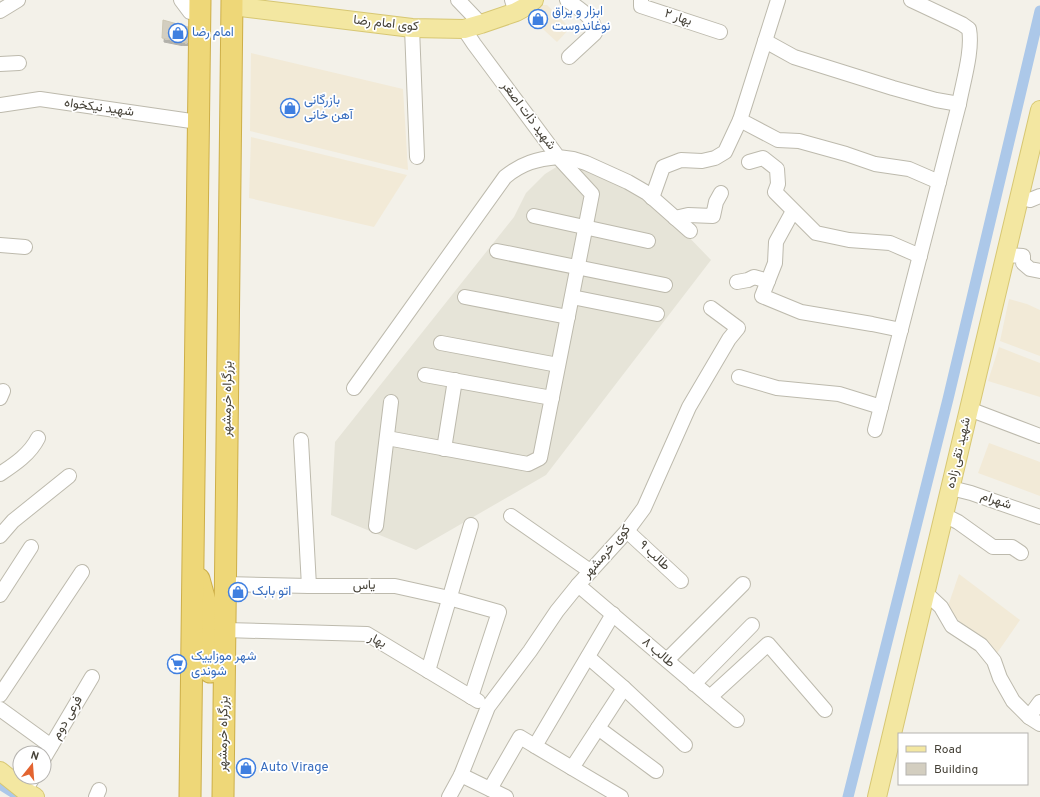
<svg xmlns="http://www.w3.org/2000/svg" width="1040" height="797" viewBox="0 0 1040 797" font-family="Overpass,Vazirmatn,sans-serif">
  <style>
    .residential { fill: #e6e4d8 }
    .commercial { fill: #f2ead7 }
    .lines { fill: none; stroke-linecap: round; stroke-linejoin: round }
    .canal { stroke: #acc8e9; stroke-width: 11 }
    .building { fill: #d3cec0; stroke: #cdc7b4; filter: url(#shadow) }
    .minor-casing { stroke: #bdbaad; stroke-width: 16 }
    .major-casing { stroke: #d7c773; stroke-width: 20 }
    .highway-casing { stroke: #cdaf49; stroke-width: 23 }
    .minor { stroke: #fff; stroke-width: 14 }
    .major { stroke: #f3e7a1; stroke-width: 18 }
    .highway { stroke: #eed778; stroke-width: 21 }
    .labels { text-anchor: middle; dominant-baseline: central; stroke-width: 3.5; stroke-linejoin: round; paint-order: stroke }
    .shop-label { font-size: 13px; fill: #366cbe; stroke: #fff; text-anchor: start }
    .street-label { font-size: 13px; fill: #464238; stroke: #fff }
  </style>
  <defs>
    <filter id="shadow"><feDropShadow dx="2" dy="4" stdDeviation="0" flood-color="#0004"/></filter>
  </defs>
  <rect width="100%" height="100%" fill="#f3f1e9"/>
  <path class="residential" d="M566,161l86,38 59,61 -165,215 -130,75 -85,-35 4,-73 179,-225 12,-24 19,-19z"/>
  <g class="commercial">
    <path d="M542,5h5l23,23 -13,14 -27,-25z"/>
    <path d="M251,53l152,36 5,81 -158,-39z"/>
    <path d="M251,137l156,38 -33,52 -125,-29z"/>
    <path d="M1009,299l18,5 13,6v46l-40,-15z"/>
    <path d="M999,347l41,16v34l-52,-16z"/>
    <path d="M989,443l51,19v34l-62,-23z"/>
    <path d="M959,574l61,46 -25,36 -48,-47z"/>
  </g>
  <g class="lines">
    <g class="canal">
      <path d="M0,784l19,12"/>
      <path d="M848,797l100,-398 92,-388"/>
    </g>
  </g>
  <path class="building" d="M163,20l25,7 -1,16 -25,-5z"/>
  <g class="lines">
    <defs>
      <g id="minor">
        <path d="M181,0l9,12 9,2"/>
        <path d="M458,0l23,24"/>
        <path d="M512,0l4,12"/>
        <path d="M567,0c11,8 29,18 28,33l-26,24"/>
        <path d="M641,0v6l79,26"/>
        <path d="M0,11l18,-11"/>
        <path d="M412,28l5,129"/>
        <path d="M464,29l10,15 84,113 15,2 13,4 42,19 19,11 43,38"/>
        <path d="M765,41l29,16 99,31 43,12 23,4"/>
        <path d="M0,64l19,-1"/>
        <path d="M0,105l40,-6 158,23"/>
        <path d="M740,120l38,20 21,1 47,13 29,10 34,5 30,13"/>
        <path d="M749,162l14,-4 14,11 1,15 -3,8 41,41 33,7 41,3 30,13"/>
        <path d="M1019,197l11,3 10,-4"/>
        <path d="M652,198l11,-31 18,-7 21,1 13,-3 10,-6 15,-32 38,-120"/>
        <path d="M793,211l-17,31 -1,21 -13,33 39,16 71,12 29,6"/>
        <path d="M534,216l114,25"/>
        <path d="M675,218l13,-3 25,1 3,-14 5,-9"/>
        <path d="M0,245l25,2"/>
        <path d="M497,251l168,34"/>
        <path d="M1006,255l17,1v7l7,6 10,2"/>
        <path d="M737,282l11,-2 6,-3 14,4"/>
        <path d="M465,297l103,20"/>
        <path d="M572,297l85,17"/>
        <path d="M441,343l117,22"/>
        <path d="M425,375l127,23"/>
        <path d="M739,377l38,11 62,6 42,13"/>
        <path d="M354,388l151,-211c17,-14 32,-18 53,-20l34,37 -52,264 -12,6 -141,-26"/>
        <path d="M0,398l3,-7"/>
        <path d="M969,409l71,27"/>
        <path d="M875,430l84,-326c4,-22 14,-54 10,-75l-7,-5 -51,-24"/>
        <path d="M301,440l8,146"/>
        <path d="M444,449l11,-69"/>
        <path d="M0,474c15,-10 30,-20 38,-36"/>
        <path d="M951,488l20,5 69,24"/>
        <path d="M944,515l14,7 35,25h19l9,6"/>
        <path d="M511,516l79,55"/>
        <path d="M376,526l15,-124"/>
        <path d="M627,531l54,50"/>
        <path d="M0,536l13,-15 56,-45"/>
        <path d="M225,584l84,2h86l54,12 50,14 -28,85"/>
        <path d="M578,585l159,135"/>
        <path d="M926,593l15,14 11,19 29,19 13,16 6,17 13,23 16,16 11,7"/>
        <path d="M0,595l31,-48"/>
        <path d="M225,630l142,4 111,67"/>
        <path d="M588,657l36,31 61,57"/>
        <path d="M667,660l76,-76"/>
        <path d="M428,671l43,-146"/>
        <path d="M694,684l58,-59"/>
        <path d="M0,695l82,-123"/>
        <path d="M710,697l58,-53 57,66"/>
        <path d="M0,709l51,37"/>
        <path d="M1029,717l11,-15"/>
        <path d="M598,728l58,43"/>
        <path d="M535,746l86,51"/>
        <path d="M44,758l48,-81"/>
        <path d="M572,768l52,-80"/>
        <path d="M461,775l45,22"/>
        <path d="M490,789l30,-52 15,9 78,-132"/>
        <path d="M25,791l8,-14"/>
        <path d="M96,797l3,-7"/>
        <path d="M449,797l12,-22 27,-68 42,-56 27,-40 21,-26 49,-54 17,-23 45,-101 40,-68 9,-11 -27,-20"/>
      </g>
      <g id="major">
        <path d="M232,6l180,22 52,1 17,-5 35,-12 11,-6 7,-6"/>
        <path d="M0,771l25,20 10,6"/>
        <path d="M877,797l163,-687"/>
      </g>
      <g id="highway">
        <path d="M199,579l11,40v53"/>
        <path d="M190,797l10,-797"/>
        <path d="M223,797l9,-797"/>
      </g>
    </defs>
    <use href="#minor" class="minor-casing"/>
    <use href="#major" class="major-casing"/>
    <use href="#highway" class="highway-casing"/>
    <use href="#minor" class="minor"/>
    <use href="#major" class="major"/>
    <use href="#highway" class="highway"/>
  </g>
  <defs>
    <symbol id="shop-ring" viewBox="-11 -11 22 22"><circle r="9.5" fill="#fff" stroke="#3f7fe0" stroke-width="1.5"/><path d="M-5-2.5h2.3a2.7 3.5 0 0 1 5.4 0H5L5.5 6h-11ZM-1.5-2.5h3a1.5 2.3 0 0 0-3 0Z" fill="#3f7fe0"/></symbol>
    <symbol id="supermarket-ring" viewBox="-11 -11 22 22"><circle r="9.5" fill="#fff" stroke="#3f7fe0" stroke-width="1.5"/><path d="M-6-5.5h2.5l.6 2H6L4.5 2H-2.5L-4.4-4H-6ZM-1.5 3.2a1.3 1.3 0 1 0 .1 0ZM3 3.2a1.3 1.3 0 1 0 .1 0Z" fill="#3f7fe0"/></symbol>
  </defs>
  <g fill-rule="evenodd">
    <use href="#shop-ring" x="527" y="8" width="22" height="22"/>
    <use href="#shop-ring" x="167" y="22" width="22" height="22"/>
    <use href="#shop-ring" x="279" y="97" width="22" height="22"/>
    <use href="#shop-ring" x="227" y="581" width="22" height="22"/>
    <use href="#supermarket-ring" x="166" y="653" width="22" height="22"/>
    <use href="#shop-ring" x="235" y="757" width="22" height="22"/>
  </g>
  <g class="labels">
    <g class="shop-label">
      <text x="552" y="12">ابزار و یراق<tspan x="552" dy="15">نوغاندوست</tspan></text>
      <text x="192" y="33">امام رضا</text>
      <text x="304" y="101">بازرگانی<tspan x="304" dy="15">آهن خانی</tspan></text>
      <text x="252" y="592">اتو بابک</text>
      <text x="191" y="657">شهر موزاییک<tspan x="191" dy="15">شوندی</tspan></text>
      <text x="260" y="768">Auto Virage</text>
    </g>
    <g class="street-label">
      <text transform="translate(678 18) rotate(18)">بهار ۲</text>
      <text transform="translate(386 24) rotate(6)">کوی امام رضا</text>
      <text transform="translate(99 108) rotate(8)">شهید نیکخواه</text>
      <text transform="translate(528 116) rotate(53)">شهید ذات اصغر</text>
      <text transform="translate(228 399) rotate(-89)">بزرگراه خرمشهر</text>
      <text transform="translate(959 453) rotate(-77)">شهید تقی زاده</text>
      <text transform="translate(996 501) rotate(19)">شهرام</text>
      <text transform="translate(607 552) rotate(-49)">کوی خرمشهر</text>
      <text transform="translate(654 556) rotate(43)">طالب ۹</text>
      <text transform="translate(364 586) rotate(-1)">یاس</text>
      <text transform="translate(377 641) rotate(26)">بهار</text>
      <text transform="translate(658 653) rotate(41)">طالب ۸</text>
      <text transform="translate(68 718) rotate(-60)">فرعی دوم</text>
      <text transform="translate(224 734) rotate(-89)">بزرگراه خرمشهر</text>
    </g>
  </g>
  <rect x="898" y="733" width="130" height="52" fill="#ffffff" stroke="#b5b3af"/>
  <rect x="906" y="746" width="20" height="6" fill="#f3e7a1" stroke="#b5b3af"/>
  <text x="934" y="753" font-size="12" fill="#464238">Road</text>
  <rect x="906" y="763" width="20" height="12" fill="#d3cec0" stroke="#b5b3af"/>
  <text x="934" y="773" font-size="12" fill="#464238">Building</text>
  <g transform="translate(32 765) rotate(17)"><circle r="19" fill="#ffffff" stroke="#b5b3af"/>
  <path d="M0-3L7 15L0 10L-7 15Z" fill="#e36430"/>
  <text y="-6" font-size="11" font-weight="bold" text-anchor="middle" fill="#464238">N</text>
  </g>
</svg>
